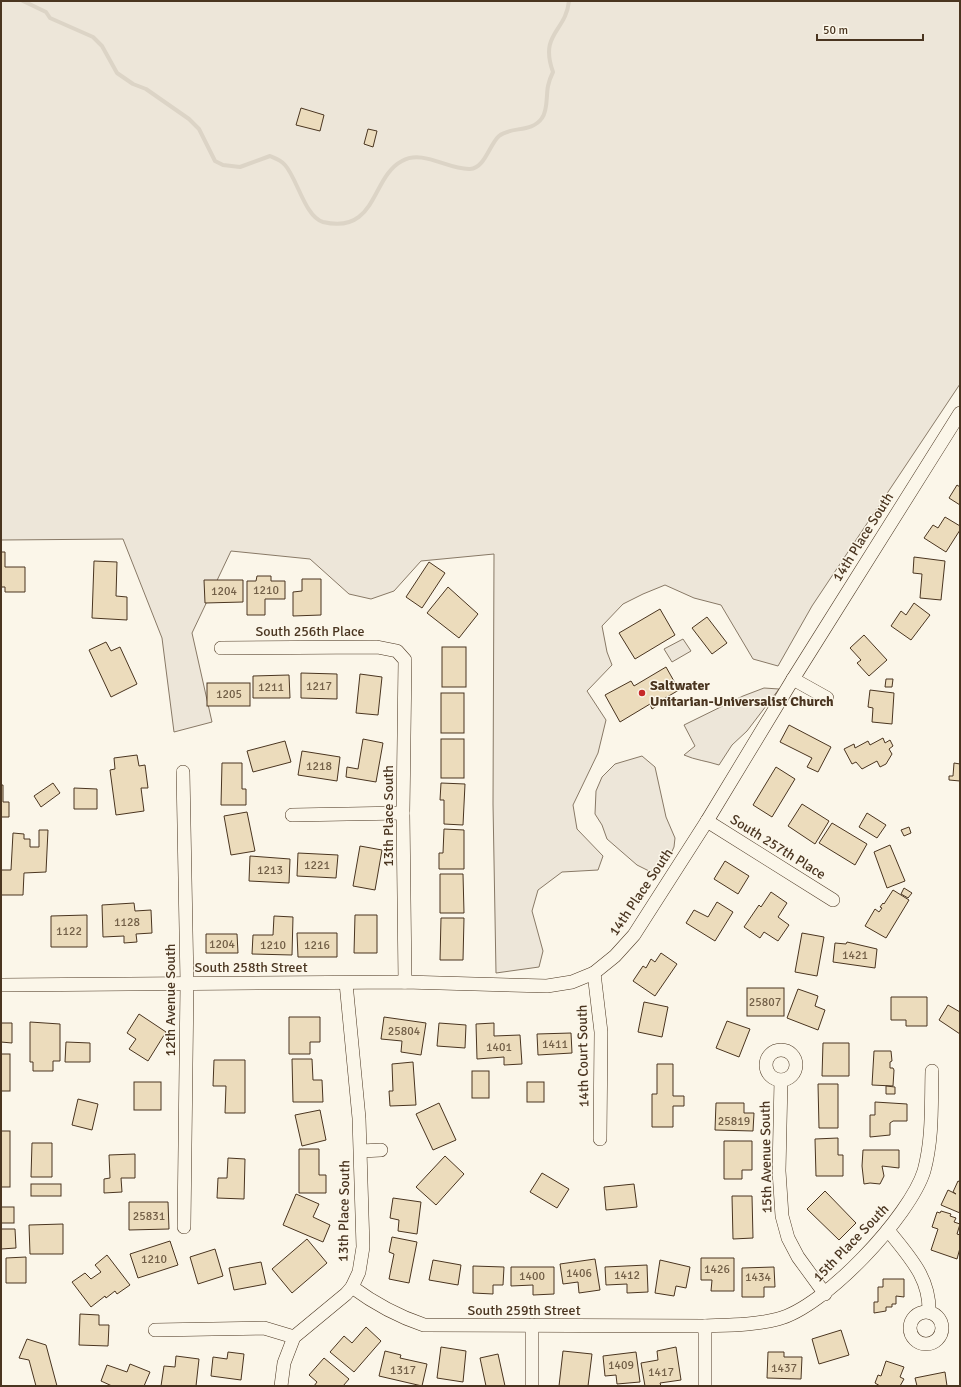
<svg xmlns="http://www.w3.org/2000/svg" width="961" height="1387" viewBox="0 0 961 1387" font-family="Signika,sans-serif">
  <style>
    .green { fill: #ede6d9; stroke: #887966 }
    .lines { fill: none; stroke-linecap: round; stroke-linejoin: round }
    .stream { stroke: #dcd4c6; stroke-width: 4 }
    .building { fill: #ecdcbc; stroke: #4a3520 }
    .street-casing { stroke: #4a3520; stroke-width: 14 }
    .street { stroke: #fbf6e9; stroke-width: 13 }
    .poi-dot { fill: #c62828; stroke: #fbf6e9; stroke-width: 1.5 }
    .labels { text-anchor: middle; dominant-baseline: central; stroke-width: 3; stroke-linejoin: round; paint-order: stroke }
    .number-label { font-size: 12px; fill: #725f47 }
    .street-label { font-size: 14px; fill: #4a3520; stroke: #fbf6e9 }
    .poi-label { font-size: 14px; font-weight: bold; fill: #4a3520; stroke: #fbf6e9; text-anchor: start }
  </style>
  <rect width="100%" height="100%" fill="#fbf6e9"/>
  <g class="green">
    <path d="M1,1h959v383l-148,222 -34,60 -25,-7 -32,-54 -27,-7 -29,-13 -22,9 -20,10 -21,22 5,26 5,13 -25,26 19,29 -8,33 -25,52 4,24 26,27 -5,14 -36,2 -24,18 -6,21 11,40 -4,16 -43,6 -3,-169 1,-250 -73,7 -27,30 -23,8 -22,-5 -39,-35 -79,-8 -39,82 20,89 -38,10 -12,-94 -39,-99 -122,1z"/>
    <path d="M683,639l8,12 -19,11 -8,-13z"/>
    <path d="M764,688l15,1 -32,42 -15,14 -13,20c-12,-4 -24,-5 -35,-10l11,-9 -11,-21 59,-29z"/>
    <path d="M642,756l13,11 11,50 9,21 -1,9 -6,13 -9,9 -10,2 -12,-6 -30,-26 -5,-14 -7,-11 1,-23 6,-14 13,-13z"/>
  </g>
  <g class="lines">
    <path class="stream" d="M23,1l23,11 4,6 43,19 9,9 15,27 16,11 13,5 43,30 10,10 16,32 8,4 17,2 30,-11c5,2 11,4 15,9 12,13 20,52 38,57 54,13 48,-45 79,-61 21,-12 46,9 68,8 15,-1 19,-24 29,-33 12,-10 33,-3 43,-18 6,-8 4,-22 6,-32 1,-5 3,-10 5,-14 -14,-39 13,-40 16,-71"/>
  </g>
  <g class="building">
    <path d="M301,108l23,7 -4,16 -24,-6z"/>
    <path d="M368,129l9,2 -4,16 -9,-3z"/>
    <path d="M957,485l3,2v18l-11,-7z"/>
    <path d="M945,517l15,9v4l-14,22 -22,-14 9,-13 5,3z"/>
    <path d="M1,552h4v15h20v25h-20v-5h-4z"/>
    <path d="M914,557l31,4 -4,39 -21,-2 2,-24 -9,-1z"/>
    <path d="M94,561l23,1 -1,34 11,1v23l-35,-2z"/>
    <path d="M429,562l16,11 -23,35 -16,-11z"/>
    <path d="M257,576h14v5h14v18h-20v16h-18v-34h9z"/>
    <path d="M302,579h19v36l-28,1v-24l9,-1z"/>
    <path d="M204,580h39v22l-38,1z"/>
    <path d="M448,587l30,27 -19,24 -32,-25z"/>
    <path d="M914,603l16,12 -19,25 -20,-14 10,-15 5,4z"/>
    <path d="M660,609l15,26 -40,24 -16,-26z"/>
    <path d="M707,617l20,26 -15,11 -20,-26z"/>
    <path d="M864,635l23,25 -18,16 -12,-13 4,-3 -11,-12z"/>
    <path d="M106,642l5,9 9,-4 17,37 -26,13 -22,-47z"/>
    <rect x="442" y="647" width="24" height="40"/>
    <path d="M666,667l13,23 -19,11 1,2 -9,6 -2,-5 -30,18 -15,-27 26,-14 3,5z"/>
    <path d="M301,673l36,1v25l-36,-1z"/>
    <path d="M360,674l22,3 -4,38 -22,-2z"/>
    <path d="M289,675l1,23h-37v-22z"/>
    <path d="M886,679h7l-1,8h-7z"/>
    <rect x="207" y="683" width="43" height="23"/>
    <path d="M870,690l24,3 -2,31 -20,-2 1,-14 -5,-1z"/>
    <rect x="441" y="693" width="23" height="40"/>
    <path d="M789,725l42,22 -13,25 -11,-5 5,-9 -32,-16z"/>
    <path d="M883,738l2,5 5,-3 3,6 -4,3 3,5 -6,10 -6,3 -3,-6 -15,8 -6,-7 -4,2 -8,-15 10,-5 1,4 13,-7 2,4z"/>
    <path d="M363,739l20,4 -7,39 -30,-5 1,-10 11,2z"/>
    <rect x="441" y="739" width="23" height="39"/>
    <path d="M285,741l6,21 -38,10 -6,-21z"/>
    <path d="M302,751l38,6 -3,24 -39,-6z"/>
    <path d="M137,755l2,11 6,-1 3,23h-7l3,23 -28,4 -6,-45 5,-1 -1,-11z"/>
    <path d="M222,763h20v26h4v16h-25z"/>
    <path d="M954,763l6,1v17l-11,-1v-4h4z"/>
    <path d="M776,767l19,12 -23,38 -19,-12z"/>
    <path d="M53,783l7,10 -19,14 -7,-11z"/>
    <path d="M441,783l24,1 -2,41 -19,-1v-24h-4z"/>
    <path d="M1,785h2v17h6v15h-8z"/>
    <path d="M74,788l23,1v20h-23z"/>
    <path d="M802,804l27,17 -14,23 -27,-18z"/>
    <path d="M247,812l8,39 -24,4 -7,-39z"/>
    <path d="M867,813l19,12 -9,13 -18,-11z"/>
    <path d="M832,823l35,21 -12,21 -36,-22z"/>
    <path d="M909,827l2,6 -7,3 -3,-6z"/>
    <path d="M444,829l20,1v39h-25v-16h4z"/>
    <path d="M39,830h9l-2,42 -22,1 -1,22h-22v-25h10l2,-37 11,1v5h6v8h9z"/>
    <path d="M890,845l15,36 -18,7 -13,-36z"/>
    <path d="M360,846l22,4 -7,40 -22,-4z"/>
    <path d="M298,853l40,2 -2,23 -39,-2z"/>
    <path d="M250,856l40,3 -1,24 -40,-2z"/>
    <path d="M725,861l24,15 -11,18 -24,-15z"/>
    <path d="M440,874h23l1,39h-24z"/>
    <path d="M904,888l8,5 -4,5 -7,-4z"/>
    <path d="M893,890l16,10 -23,38 -21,-12 10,-17 4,3 3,-4 -2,-1 3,-4 1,1z"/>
    <path d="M771,892l16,11 -9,14 11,8 -11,16 -14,-9 -4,6 -16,-11 15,-22 2,2z"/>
    <path d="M717,902l16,10 -18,29 -29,-18 8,-13 14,7z"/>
    <path d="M134,903l1,8 16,-1 1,23 -16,1 1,8 -13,1v-7l-21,1 -1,-32z"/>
    <path d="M87,915v32h-36v-31z"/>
    <path d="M355,915h22v38h-23z"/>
    <path d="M274,916l19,1 -1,38 -40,-1 1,-19h20z"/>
    <path d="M441,918h23l-1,42h-23z"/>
    <path d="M297,933h40v24h-39z"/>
    <path d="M802,933l22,4 -7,39 -22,-4z"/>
    <path d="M206,934h31l1,19h-32z"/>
    <path d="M847,942l30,7 -2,19 -42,-6 2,-19 11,1z"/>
    <path d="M661,953l16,11 -22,32 -22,-15 10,-15 3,2 5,-9 4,3z"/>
    <rect x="747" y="988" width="37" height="28"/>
    <path d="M798,989l20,7 -3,10 10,4 -7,20 -31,-12z"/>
    <path d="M891,997h36v29h-21v-6h-15z"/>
    <path d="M644,1002l24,5 -6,30 -24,-5z"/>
    <path d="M948,1005l12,7v22l-21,-14z"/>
    <path d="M139,1014l27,18 -18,29 -19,-12 7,-10 -9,-6z"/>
    <path d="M289,1017h31v25h-10v12h-21z"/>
    <path d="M384,1017l42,6 -5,32 -20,-3 1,-11 -21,-2z"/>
    <path d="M727,1021l23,8 -11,28 -23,-9z"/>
    <path d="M30,1022l30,2v37h-7v10h-20v-9h-3z"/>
    <path d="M1,1023h11v20l-11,-1z"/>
    <path d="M439,1023l27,2 -1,23 -28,-2z"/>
    <path d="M494,1023v13l26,-1 2,29 -18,1v-8l-27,2 -1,-35z"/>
    <path d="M571,1033l1,20 -34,2 -1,-21z"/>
    <path d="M66,1042l24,1v19h-25z"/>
    <path d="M823,1043h26v33h-27z"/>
    <path d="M874,1051h17l1,10 -2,1v6h3l1,2 -1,16 -21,-1z"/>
    <rect x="1" y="1054" width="9" height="37"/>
    <path d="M292,1059h20l1,21h9l1,22h-30z"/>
    <path d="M214,1060h31v53h-20l1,-27h-13z"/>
    <path d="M413,1062l3,43 -26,1 -1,-15h4l-1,-27z"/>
    <path d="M657,1064h16v32h11v10h-11v21h-21v-33h5z"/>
    <rect x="472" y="1071" width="17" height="27"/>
    <rect x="134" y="1082" width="27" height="28"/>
    <rect x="527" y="1082" width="17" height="20"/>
    <path d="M818,1084h20v44h-19z"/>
    <path d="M886,1086l9,1v7h-9z"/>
    <path d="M78,1099l20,5 -6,26 -20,-5z"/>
    <path d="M875,1102l32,2v17h-14l-3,2v12l-20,2v-22h5z"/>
    <path d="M439,1103l17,37 -23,10 -17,-36z"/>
    <path d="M716,1103h28v10h10l-1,18 -38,-1z"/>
    <path d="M320,1110l6,30 -24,6 -7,-31z"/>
    <rect x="1" y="1131" width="9" height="56"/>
    <path d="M838,1138v17h5v21h-27l-1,-37z"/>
    <path d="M724,1141h28v29h-10v9h-18z"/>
    <path d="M32,1143h20v34h-21z"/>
    <path d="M299,1149h20v26h7v18h-27z"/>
    <path d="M863,1150h36v18l-17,-2 2,10 -4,8 -10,-1 -6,1 -2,-18z"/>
    <path d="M135,1154v24h-14l1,14 -18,1v-14l6,-1 -1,-23z"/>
    <path d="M445,1156l19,18 -28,31 -20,-18z"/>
    <path d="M228,1158l17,1 -1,40 -27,-1 1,-20h9z"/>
    <path d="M542,1173l27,16 -12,19 -27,-16z"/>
    <path d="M958,1181l2,1v31l-19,-8 7,-15 8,4 -3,-2z"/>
    <rect x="31" y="1184" width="30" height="12"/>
    <path d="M634,1184l3,23 -31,3 -2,-23z"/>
    <path d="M825,1191l31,32 -17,17 -32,-31z"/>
    <path d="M296,1194l23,10 -6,13 17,8 -7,17 -40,-17z"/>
    <path d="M732,1196h20l1,42 -20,1z"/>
    <path d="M393,1198l28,4 -4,32 -19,-3 1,-11 -9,-2z"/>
    <path d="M129,1202h39l1,27 -40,1z"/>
    <rect x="1" y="1207" width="13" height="16"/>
    <path d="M941,1211l10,3 -1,2 6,2 -2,4 6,2 -3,10 3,1v13l-3,11 -26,-9 7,-21 -6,-2 5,-15 3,1z"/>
    <path d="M63,1224v30h-33l-1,-29z"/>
    <path d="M1,1229h14l1,19 -15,1z"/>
    <path d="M392,1237l25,5 -8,41 -20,-4 5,-25 -5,-2z"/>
    <path d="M307,1239l20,24 -35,30 -20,-24z"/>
    <path d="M170,1241l8,24 -40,13 -8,-24z"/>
    <path d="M215,1249l8,27 -25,8 -8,-27z"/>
    <path d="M107,1255l23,30 -13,9 -2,-3 -9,7 -1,-2 -14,11 -19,-25 13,-9 6,6 10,-7 -6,-7z"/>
    <path d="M26,1257v26h-20v-25z"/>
    <path d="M701,1258h33v33h-23l1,-11h-11z"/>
    <path d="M595,1259l5,31 -21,3 -1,-11 -15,2 -3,-20z"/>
    <path d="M433,1260l28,5 -3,20 -29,-5z"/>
    <path d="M660,1260l30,7 -4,21 -10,-2 -2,10 -19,-3z"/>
    <path d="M261,1262l5,22 -32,6 -5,-22z"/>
    <path d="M647,1265l1,27 -21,1v-9l-21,1 -1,-18z"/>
    <path d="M473,1266l31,1 -1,18h-10v9l-20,-1z"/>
    <path d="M511,1267h43v27l-21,1v-10l-22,1z"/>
    <path d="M774,1267l1,20h-11v10h-22v-29z"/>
    <path d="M883,1279h21v18l-8,-1v8h-4v3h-6v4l-12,2v-11h4v-15h5z"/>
    <path d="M80,1314l19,1v10h10l-1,21 -29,-1z"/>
    <path d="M366,1327l15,14 -27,31 -24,-20 14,-16 8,7z"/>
    <path d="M841,1330l8,25 -30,9 -7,-25z"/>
    <path d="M27,1339l19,6 11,41h-21l-7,-26 -10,-2z"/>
    <path d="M441,1347l25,4 -3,31 -26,-4z"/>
    <path d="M676,1347l5,33 -21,3 1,3h-16l-4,-23 17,-3 -1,-9z"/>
    <path d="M385,1351l16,4 -1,3 27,6 -5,22 -43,-10z"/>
    <path d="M563,1351l29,3 -4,32h-29z"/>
    <path d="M228,1352l16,2 -3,26 -30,-4 2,-19 14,2z"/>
    <path d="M636,1352l4,30 -23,2 -1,-9 -11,1 -2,-20z"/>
    <path d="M768,1352h16v5h18l-1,22 -34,-1z"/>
    <path d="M498,1354l7,32h-19l-6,-28z"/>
    <path d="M176,1356l23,3 -3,27h-35l3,-20 11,1z"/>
    <path d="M324,1358l25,21 -6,7h-29l3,-4 -8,-7z"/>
    <path d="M886,1361l18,6 -4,10 4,2 -4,7h-20l-5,-3 3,-8 3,1z"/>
    <path d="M130,1364l20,8 -6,14h-32l-11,-5 6,-16 20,7z"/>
    <path d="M945,1372l2,14h-30l-2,-8z"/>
  </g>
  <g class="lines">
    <defs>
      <g id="street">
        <path d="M221,648l156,-1 20,4 8,9 -2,153 2,169"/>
        <path d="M793,679l34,19"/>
        <path d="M183,772l4,211 -3,244"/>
        <path d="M292,815l111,-2"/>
        <path d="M707,821l126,79"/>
        <path d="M594,973l7,59 -1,107"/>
        <path d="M1,985l404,-3 142,4 25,-4 22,-9 21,-17 19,-21 73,-114 86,-142 167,-266"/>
        <circle cx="781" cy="1065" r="15"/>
        <path d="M781,1080l-2,91 3,45 6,22 10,19 27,37"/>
        <path d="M361,1151l20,-1"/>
        <path d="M888,1230c21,27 42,47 41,82"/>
        <path d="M352,1287c23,17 45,29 72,38l281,1c24,-1 50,-1 73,-7 47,-12 132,-103 146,-148 9,-33 7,-66 8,-100"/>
        <circle cx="926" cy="1328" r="16"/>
        <path d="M705,1326v60"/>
        <path d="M155,1330l109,-2 30,9"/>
        <path d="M281,1386l3,-23 10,-26 52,-43 6,-7 7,-15 4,-25 -4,-129 -13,-135"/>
        <path d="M532,1386v-61"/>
      </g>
    </defs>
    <use href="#street" class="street-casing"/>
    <use href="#street" class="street"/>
  </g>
  <circle class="poi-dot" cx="642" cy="693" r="4"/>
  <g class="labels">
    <g class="number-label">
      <text x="266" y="590">1210</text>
      <text x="224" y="591">1204</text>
      <text x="319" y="686">1217</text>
      <text x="271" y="687">1211</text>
      <text x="229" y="694">1205</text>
      <text x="319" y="766">1218</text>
      <text x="317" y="865">1221</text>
      <text x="270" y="870">1213</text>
      <text x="127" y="922">1128</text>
      <text x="69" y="931">1122</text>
      <text x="222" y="944">1204</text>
      <text x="273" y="945">1210</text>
      <text x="317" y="945">1216</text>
      <text x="855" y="955">1421</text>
      <text x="765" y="1002">25807</text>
      <text x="404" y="1031">25804</text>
      <text x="555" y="1044">1411</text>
      <text x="499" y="1047">1401</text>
      <text x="734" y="1121">25819</text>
      <text x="149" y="1216">25831</text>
      <text x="154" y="1259">1210</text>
      <text x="717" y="1269">1426</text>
      <text x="579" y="1273">1406</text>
      <text x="627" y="1275">1412</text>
      <text x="532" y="1276">1400</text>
      <text x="758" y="1277">1434</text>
      <text x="621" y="1365">1409</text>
      <text x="784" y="1368">1437</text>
      <text x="403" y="1370">1317</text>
      <text x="661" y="1372">1417</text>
    </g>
    <g class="street-label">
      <text transform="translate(863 537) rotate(-58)">14th Place South</text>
      <text x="310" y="631">South 256th Place</text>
      <text transform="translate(388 816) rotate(-90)">13th Place South</text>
      <text transform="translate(778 847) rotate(32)">South 257th Place</text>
      <text transform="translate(641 892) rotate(-56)">14th Place South</text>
      <text x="251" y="967">South 258th Street</text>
      <text transform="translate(170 1000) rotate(-90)">12th Avenue South</text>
      <text transform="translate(583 1056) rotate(-91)">14th Court South</text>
      <text transform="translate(766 1157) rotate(-91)">15th Avenue South</text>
      <text transform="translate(344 1211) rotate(-89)">13th Place South</text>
      <text transform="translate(851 1243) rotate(-46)">15th Place South</text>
      <text x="524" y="1310">South 259th Street</text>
    </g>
    <g class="poi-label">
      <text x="650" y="685">Saltwater<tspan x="650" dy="16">Unitarian-Universalist Church</tspan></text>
    </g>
  </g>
  <rect width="961" height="1387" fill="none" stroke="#4a3520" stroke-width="4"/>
  <path d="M817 34v6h106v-6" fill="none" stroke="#4a3520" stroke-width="2"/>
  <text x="823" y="34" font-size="12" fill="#4a3520" stroke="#fbf6e9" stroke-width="3" paint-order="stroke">50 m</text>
</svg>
